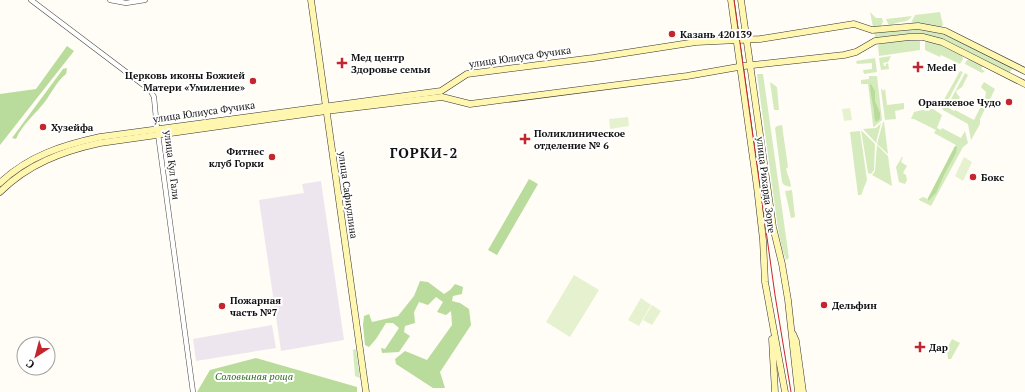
<svg xmlns="http://www.w3.org/2000/svg" width="1025" height="392" viewBox="0 0 1025 392" font-family="'PT Serif',serif">
  <style>
    .industrial { fill: #eee6ef }
    .green { fill: #d5ebbd }
    .forest { fill: #b9dc9c }
    .pitch { fill: #e6f2cf }
    .lines { fill: none; stroke-linecap: round; stroke-linejoin: round }
    .street-casing { stroke: #444; stroke-width: 5.5 }
    .secondary-casing { stroke: #333; stroke-width: 7 }
    .street { stroke: #fff; stroke-width: 4.5 }
    .secondary { stroke: #fff6b0; stroke-width: 6 }
    .tram { stroke: #c4262e; stroke-width: 1 }
    .poi-dot { fill: #c4262e; stroke: #fff; stroke-width: 1.5 }
    .labels { text-anchor: middle; dominant-baseline: central; stroke-width: 4; stroke-linejoin: round; paint-order: stroke }
    .poi-label { font-size: 10px; font-weight: bold; fill: #111; stroke: #fff; text-anchor: start }
    .street-label { font-size: 10px; fill: #111; stroke: #fff }
    .park-label { font-size: 10px; font-style: italic; fill: #2f6b1f; stroke: #fff }
    .district-label { font-size: 14px; font-weight: bold; letter-spacing: 1px; fill: #111; stroke: #fff }
  </style>
  <rect width="100%" height="100%" fill="#fffdf5"/>
  <g class="industrial">
    <path d="M321,181l23,159 -63,11 -22,-151 45,-7 -2,-9z"/>
    <path d="M272,325l4,23 -80,13 -3,-22z"/>
  </g>
  <g class="green">
    <path d="M870,12l6,6h6l1,4 -3,5h-7z"/>
    <path d="M940,12l3,13 -3,3 -29,-5 4,-8z"/>
    <path d="M912,16c-5,7 -9,5 -16,7 -2,1 -5,2 -7,3l-3,-7z"/>
    <path d="M908,29h11l28,6 66,33 -4,5 -66,-33 -67,-1 -2,-6z"/>
    <path d="M909,40l11,1v9l-41,6 -1,-10 1,-2z"/>
    <path d="M927,41l14,3 21,11 1,4 -3,5 -19,-9 -1,2 -15,-7v-7z"/>
    <path d="M891,56l-3,6 -5,1 1,3h2v-2l2,-1 1,6 -8,1 -2,-12z"/>
    <path d="M875,58l2,14 -13,2 -1,-4 9,-1v-6l-15,1 -1,-3z"/>
    <path d="M970,58l9,5 4,3 -2,3 4,2 -3,2 -15,-8 -2,-1 1,-3z"/>
    <path d="M960,71l3,1 -18,34 9,5 1,-1 19,10 11,-22 1,-6 -5,-5 3,-5 11,7 -15,30v5l-9,16 -3,-16 -25,-14 -2,-5z"/>
    <path d="M965,73l3,2 -6,12 -6,4 1,3 3,3 -4,7 -6,-3z"/>
    <path d="M757,74h6l26,184 -3,2 -4,-12 -4,-19z"/>
    <path d="M869,76h8l5,44 -7,6 -2,1v-2l-5,-41h-7v-4l8,-1z"/>
    <path d="M770,82l7,5 2,23h-5z"/>
    <path d="M881,89h1l1,2 2,-2 2,16 17,-2v6l-9,2 1,8 -11,1z"/>
    <path d="M930,109h3l9,6 -5,13 4,2 1,-2 19,10 4,-7 3,12 -5,4 -32,59 -12,-6v-1l4,-2 5,2 28,-54 -22,-12 2,-3 -22,-11h-3l3,-7 8,-2 7,1z"/>
    <path d="M883,122h1l4,32 -11,-10z"/>
    <path d="M881,123l-5,20 -13,-14 13,-1z"/>
    <path d="M782,125l6,42 -2,2c1,5 4,10 5,17l-1,1 -6,-2 -2,-3 -7,-54 2,-2z"/>
    <path d="M861,130l14,14 -1,26 -3,4 -3,-1z"/>
    <path d="M860,131l7,49 -6,15h-3l-8,-63z"/>
    <path d="M877,145l11,11 4,30 -20,-11 3,-4z"/>
    <path d="M902,157h1l-2,5 6,4 -4,7 3,2 1,5 -2,4 -6,-2 -3,-15z"/>
    <path d="M792,190l3,27 -4,1 -6,-27z"/>
    <path d="M952,339l8,4 -9,16h-3l-1,-10z"/>
    <path d="M355,349l1,1 4,28 -5,-2 -2,-26z"/>
  </g>
  <g class="forest">
    <path d="M67,46l7,5 -74,94v-51l36,-5z"/>
    <path d="M67,68l-1,6c-7,5 -14,17 -19,25 -10,14 -24,24 -31,40l-4,-1 51,-69z"/>
    <path d="M871,84l4,7v10l5,12v6l-4,3c-3,-5 -1,-11 -3,-16 -1,-7 -3,-14 -3,-21z"/>
    <path d="M955,146l2,1 -1,6 -12,22 -8,18 -8,8v-3z"/>
    <path d="M529,179l9,5 -41,71 -9,-5z"/>
    <path d="M420,281l8,1 16,12 6,-4 5,-6 8,3 -1,7 -9,2 -1,5 8,2 9,6 2,16 -31,47 5,16h-12l-37,-24 -1,-5 10,-8 22,9 25,-35 -1,-14 -5,4 -9,-3 6,-10 -7,-5 -8,8 -9,-3 -5,10 1,11 -10,3 -1,6 6,4 -11,16 -17,1 -1,-5 4,1 14,-21 -6,-5h-7l-10,16 -7,8 -4,-2 -2,-20 1,-9 5,-2 3,8 26,-6 16,-20z"/>
    <path d="M256,358l101,29v5h-160l13,-22z"/>
  </g>
  <g class="pitch">
    <path d="M850,108l2,12 -8,1 -2,-12z"/>
    <path d="M628,117l1,9 -19,3 -1,-10z"/>
    <path d="M964,157l8,5 -9,19 -8,-5z"/>
    <path d="M574,275l25,15 -29,47 -24,-15z"/>
    <path d="M641,298l10,7 -12,21 -11,-6z"/>
    <path d="M652,305l9,6 -9,14 -9,-5z"/>
  </g>
  <g class="lines">
    <defs>
      <g id="street">
        <path d="M31,0l119,90 4,7 3,32"/>
        <path d="M110,0l16,3 19,-3"/>
        <path d="M158,134l35,258"/>
      </g>
      <g id="secondary">
        <path d="M311,0l55,392"/>
        <path d="M731,0l26,187 6,53 2,42 20,110"/>
        <path d="M741,0l32,227 9,37 6,36 10,92"/>
        <path d="M0,183c28,-27 63,-38 100,-46l341,-46 26,-17 126,-16 103,-16 64,-3 94,-15 18,6 46,-4 27,5 80,40"/>
        <path d="M0,192c28,-28 63,-41 100,-49l226,-32 116,-14 28,7 217,-28 57,-10 100,-11 12,-3 19,-11 34,-4h14l19,5 83,42"/>
        <path d="M793,334l3,7 7,51"/>
        <path d="M772,339l3,53"/>
      </g>
    </defs>
    <use href="#street" class="street-casing"/>
    <use href="#secondary" class="secondary-casing"/>
    <use href="#street" class="street"/>
    <use href="#secondary" class="secondary"/>
    <path class="tram" d="M734,0l41,295 16,97"/>
  </g>
  <g class="poi-dot">
    <circle cx="672" cy="34" r="4"/>
    <path d="M340 57h4v4h4v4h-4v4h-4v-4h-4v-4h4z"/>
    <path d="M916 61h4v4h4v4h-4v4h-4v-4h-4v-4h4z"/>
    <circle cx="253" cy="81" r="4"/>
    <circle cx="1009" cy="102" r="4"/>
    <circle cx="43" cy="127" r="4"/>
    <path d="M523 133h4v4h4v4h-4v4h-4v-4h-4v-4h4z"/>
    <circle cx="272" cy="157" r="4"/>
    <circle cx="973" cy="177" r="4"/>
    <circle cx="824" cy="305" r="4"/>
    <circle cx="222" cy="306" r="4"/>
    <path d="M918 341h4v4h4v4h-4v4h-4v-4h-4v-4h4z"/>
  </g>
  <g class="labels">
    <g class="poi-label">
      <text x="680" y="34">Казань 420139</text>
      <text x="351" y="57">Мед центр<tspan x="351" dy="12">Здоровье семьи</tspan></text>
      <text x="927" y="67">Medel</text>
      <text x="245" y="75" text-anchor="end">Церковь иконы Божией<tspan x="245" dy="12">Матери «Умиление»</tspan></text>
      <text x="1001" y="102" text-anchor="end">Оранжевое Чудо</text>
      <text x="51" y="127">Хузейфа</text>
      <text x="534" y="133">Поликлиническое<tspan x="534" dy="12">отделение № 6</tspan></text>
      <text x="264" y="151" text-anchor="end">Фитнес<tspan x="264" dy="12">клуб Горки</tspan></text>
      <text x="981" y="177">Бокс</text>
      <text x="230" y="300">Пожарная<tspan x="230" dy="12">часть №7</tspan></text>
      <text x="832" y="305">Дельфин</text>
      <text x="929" y="347">Дар</text>
    </g>
    <g class="street-label">
      <text transform="translate(520 57) rotate(-8)">улица Юлиуса Фучика</text>
      <text transform="translate(204 112) rotate(-8)">улица Юлиуса Фучика</text>
      <text transform="translate(172 165) rotate(83)">улица Кул Гали</text>
      <text transform="translate(766 185) rotate(83)">улица Рихарда Зорге</text>
      <text transform="translate(348 195) rotate(82)">улица Сафиуллина</text>
    </g>
    <g class="park-label">
      <text x="254" y="376">Соловьиная роща</text>
    </g>
    <g class="district-label">
      <text x="424" y="152">ГОРКИ-2</text>
    </g>
  </g>
  <g transform="translate(36 356) rotate(216)"><circle r="19" fill="#ffffff" stroke="#a0a0a0"/>
  <path d="M0-3L7 15L0 10L-7 15Z" fill="#c4262e"/>
  <text y="-6" font-size="11" font-weight="bold" text-anchor="middle" fill="#111111">С</text>
  </g>
</svg>
